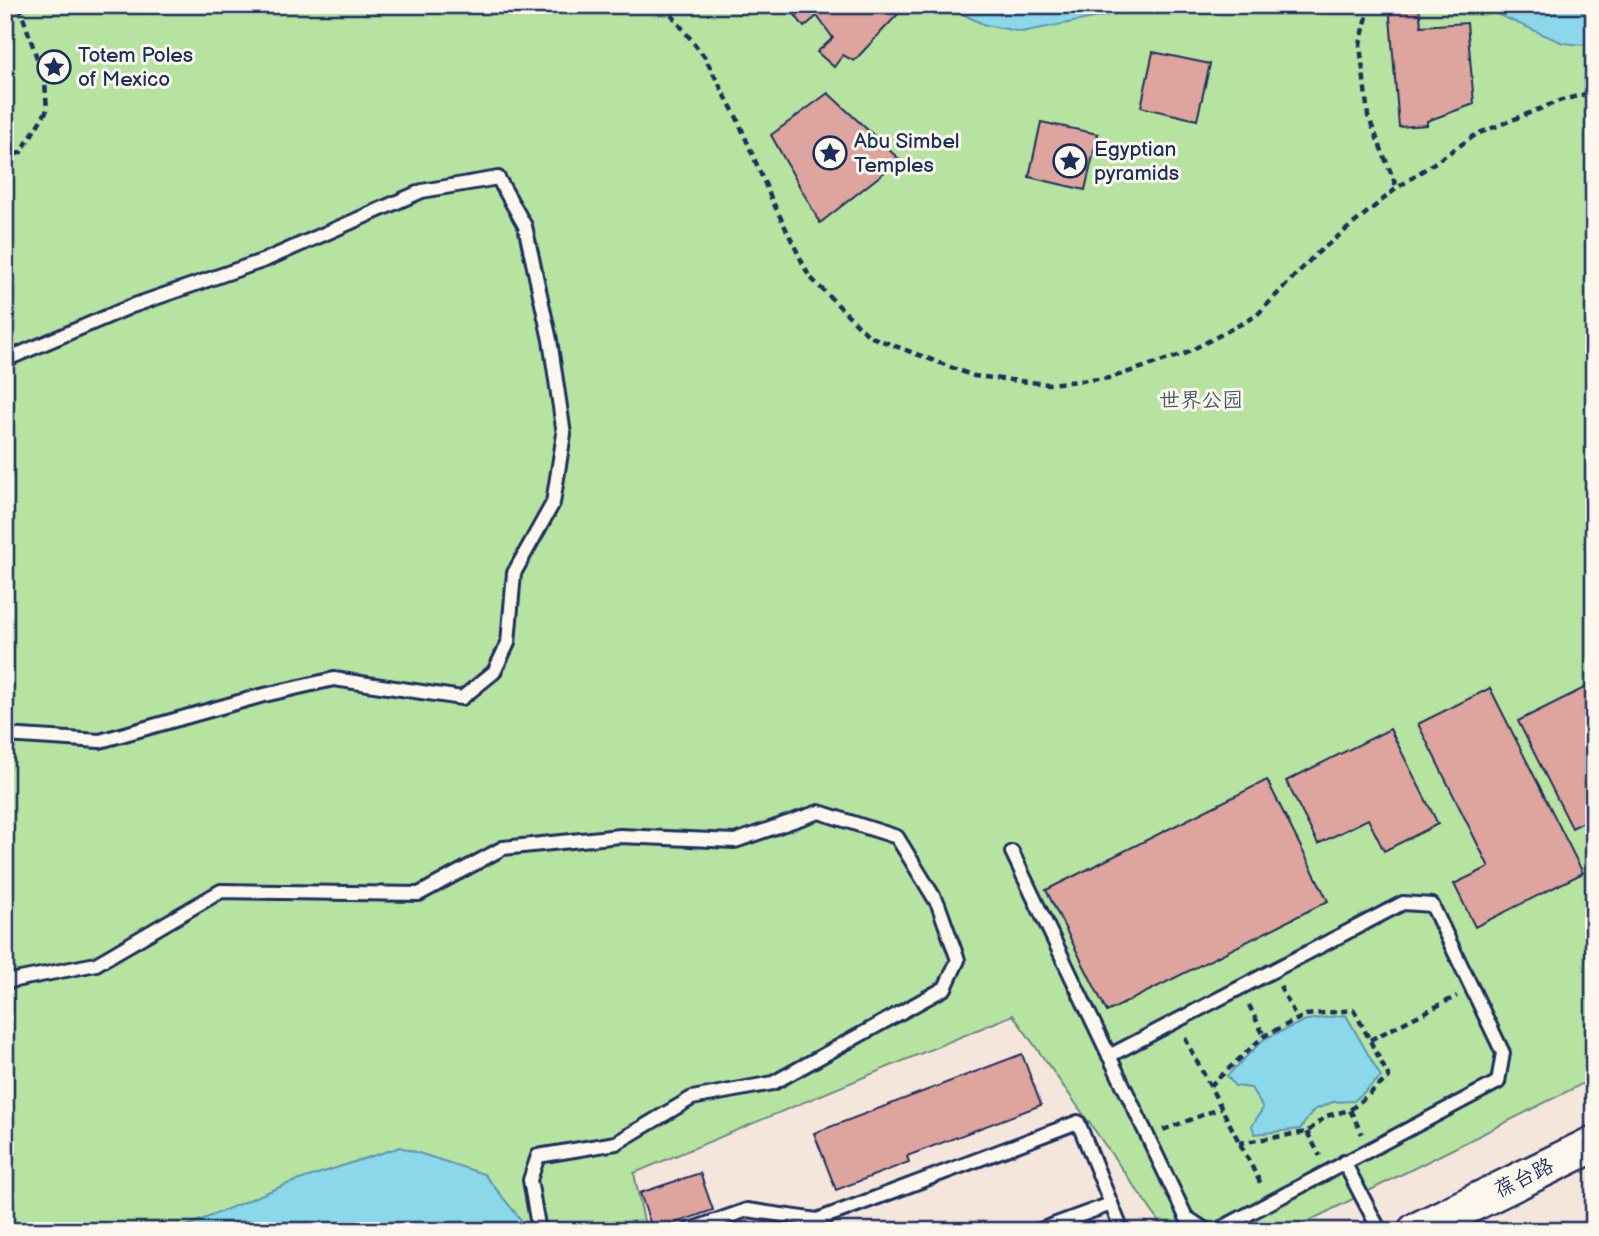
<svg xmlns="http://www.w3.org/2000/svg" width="1599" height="1236" viewBox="0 0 1599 1236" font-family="'Balsamiq Sans','LXGW WenKai TC',sans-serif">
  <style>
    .green { fill: #b7e3a1; stroke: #698980; stroke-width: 2 }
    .water { fill: #8ad8e9; stroke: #5e94b1; stroke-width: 2 }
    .building { fill: #dea49e; stroke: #1b2f5e; stroke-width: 2 }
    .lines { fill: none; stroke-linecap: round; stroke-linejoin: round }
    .lane-casing { stroke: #1b2f5e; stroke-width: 18 }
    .secondary-casing { stroke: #1b2f5e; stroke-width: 40 }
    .path { stroke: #1b2f5e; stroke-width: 4.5; stroke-dasharray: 7 5; stroke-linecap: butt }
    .lane { stroke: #fbf7ec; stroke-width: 12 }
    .secondary { stroke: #fbf7ec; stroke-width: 35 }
    .labels { text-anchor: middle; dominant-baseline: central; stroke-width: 6; stroke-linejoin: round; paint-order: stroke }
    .poi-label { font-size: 21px; fill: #1b2f5e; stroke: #fbf7ec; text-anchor: start }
    .park-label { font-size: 21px; fill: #425c6f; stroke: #fbf7ec }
    .street-label { font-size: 21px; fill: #1b2f5e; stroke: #fbf7ec }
  </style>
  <rect width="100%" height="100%" fill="#f5e6dc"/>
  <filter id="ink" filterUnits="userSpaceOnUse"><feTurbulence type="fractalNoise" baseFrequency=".0143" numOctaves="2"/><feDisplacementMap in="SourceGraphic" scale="14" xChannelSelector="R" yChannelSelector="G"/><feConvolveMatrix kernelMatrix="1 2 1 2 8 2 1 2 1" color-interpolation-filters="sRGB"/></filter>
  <g filter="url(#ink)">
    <path class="green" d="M5,5h1589v1073l-305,153h-123l-153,-216 -379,158 12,58h-641z"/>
    <g class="water">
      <path d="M948,5h212l-138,27 -37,-7 -33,-16z"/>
      <path d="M1476,5h118v41l-31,-3z"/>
      <path d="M1346,1015l35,62 -27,24 -21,1 -19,8 -14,19 -45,5 -3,-8 11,-18 -12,-20 -16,-2 -8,-10 37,-37 42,-19z"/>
      <path d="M400,1147l84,27 46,57h-355l112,-47z"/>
    </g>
    <g class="building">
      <path d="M791,5h97l10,9 -44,47 -11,-6 -9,12 -17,-15 16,-14 -16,-22 -13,11 -14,-19z"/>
      <path d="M1389,5h30l2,21 46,-3 7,81 -47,17v4l-28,2z"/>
      <path d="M1153,52l57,12 -13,56 -56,-13z"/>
      <path d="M828,93l72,67 -80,63 -49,-88z"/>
      <path d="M1041,122l57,12 -13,56 -56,-13z"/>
      <path d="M1594,683v134l-22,11 -54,-107z"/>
      <path d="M1490,688l93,185 -108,54 -21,-43 35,-17 -71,-143z"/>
      <path d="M1390,729l48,95 -54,27 -16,-32 -50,25 -32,-63z"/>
      <path d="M1267,780l61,121 -221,111 -61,-122z"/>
      <path d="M1022,1054l19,51 -134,51 2,6 -73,28 -22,-57z"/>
      <path d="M700,1173l13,37 -60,21 -13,-38z"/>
    </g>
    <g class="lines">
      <defs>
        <g id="lane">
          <path d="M5,360l127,-54 133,-46 157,-69 76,-13 27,48 25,114 14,94 -11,69 -39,70 -6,70 -14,29 -32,26 -128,-19 -74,17 -160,45 -95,-6"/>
          <path d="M1012,852l174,365 21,14"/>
          <path d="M5,982l91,-18 125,-73 198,3 84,-46 117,-12 115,5 84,-29 78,25 41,67 20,56 -13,28 -172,95 -81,15 -76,45 -78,13 -8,24 9,51"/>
          <path d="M1109,1056l294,-153 29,2 71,148 -5,29 -282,149"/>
          <path d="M1344,1162l36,69"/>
          <path d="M687,1231l60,-21 70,10 261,-98 44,109"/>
          <path d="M1037,1231l74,-27"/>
        </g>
        <path id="secondary" d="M1416,1231l178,-87"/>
      </defs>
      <use href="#lane" class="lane-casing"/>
      <use href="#secondary" class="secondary-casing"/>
      <g class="path">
        <path d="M664,5l40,51 33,62 34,80 38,78 60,60 105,40 74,8 62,-6 74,-24 72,-38 58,-60 83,-68 80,-54 85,-34 32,-8"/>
        <path d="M1370,5l-10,39 8,72 29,72"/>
        <path d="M5,159l16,-7 26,-42 -2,-28 -26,-77"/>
        <path d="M1280,986l17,33"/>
        <path d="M1249,1005l15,31"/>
        <path d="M1185,1038l77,148"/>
        <path d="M1370,1040l87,-44"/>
        <path d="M1210,1086l54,-50 42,-21 48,-5 35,67 -39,33 -24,6 -19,16 -68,11"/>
        <path d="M1350,1110l12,24"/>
        <path d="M1163,1130l58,-22"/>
        <path d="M1307,1132l13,24"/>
      </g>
      <use href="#lane" class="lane"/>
      <use href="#secondary" class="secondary"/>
    </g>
  </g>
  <defs>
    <symbol id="sight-ring" viewBox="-11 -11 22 22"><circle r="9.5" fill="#fbf7ec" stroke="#1b2f5e" stroke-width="1.5"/><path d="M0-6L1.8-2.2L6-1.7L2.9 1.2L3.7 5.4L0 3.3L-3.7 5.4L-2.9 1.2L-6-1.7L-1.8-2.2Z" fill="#1b2f5e"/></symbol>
  </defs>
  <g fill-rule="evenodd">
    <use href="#sight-ring" x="35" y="48" width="38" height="38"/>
    <use href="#sight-ring" x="811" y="134" width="38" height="38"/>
    <use href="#sight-ring" x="1051" y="142" width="38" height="38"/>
  </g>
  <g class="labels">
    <g class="poi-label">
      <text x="78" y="55">Totem Poles<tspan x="78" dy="24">of Mexico</tspan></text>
      <text x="854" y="141">Abu Simbel<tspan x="854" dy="24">Temples</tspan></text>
      <text x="1094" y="149">Egyptian<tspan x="1094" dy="24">pyramids</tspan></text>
    </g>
    <g class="park-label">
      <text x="1201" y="400">世界公园</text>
    </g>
    <g class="street-label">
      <text transform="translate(1524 1178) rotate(-26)">葆台路</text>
    </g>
  </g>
  <rect width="1599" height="1236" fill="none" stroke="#fbf7ec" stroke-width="28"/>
  <rect x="14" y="14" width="1571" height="1208" fill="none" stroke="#1b2f5e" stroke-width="2.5" filter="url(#ink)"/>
</svg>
